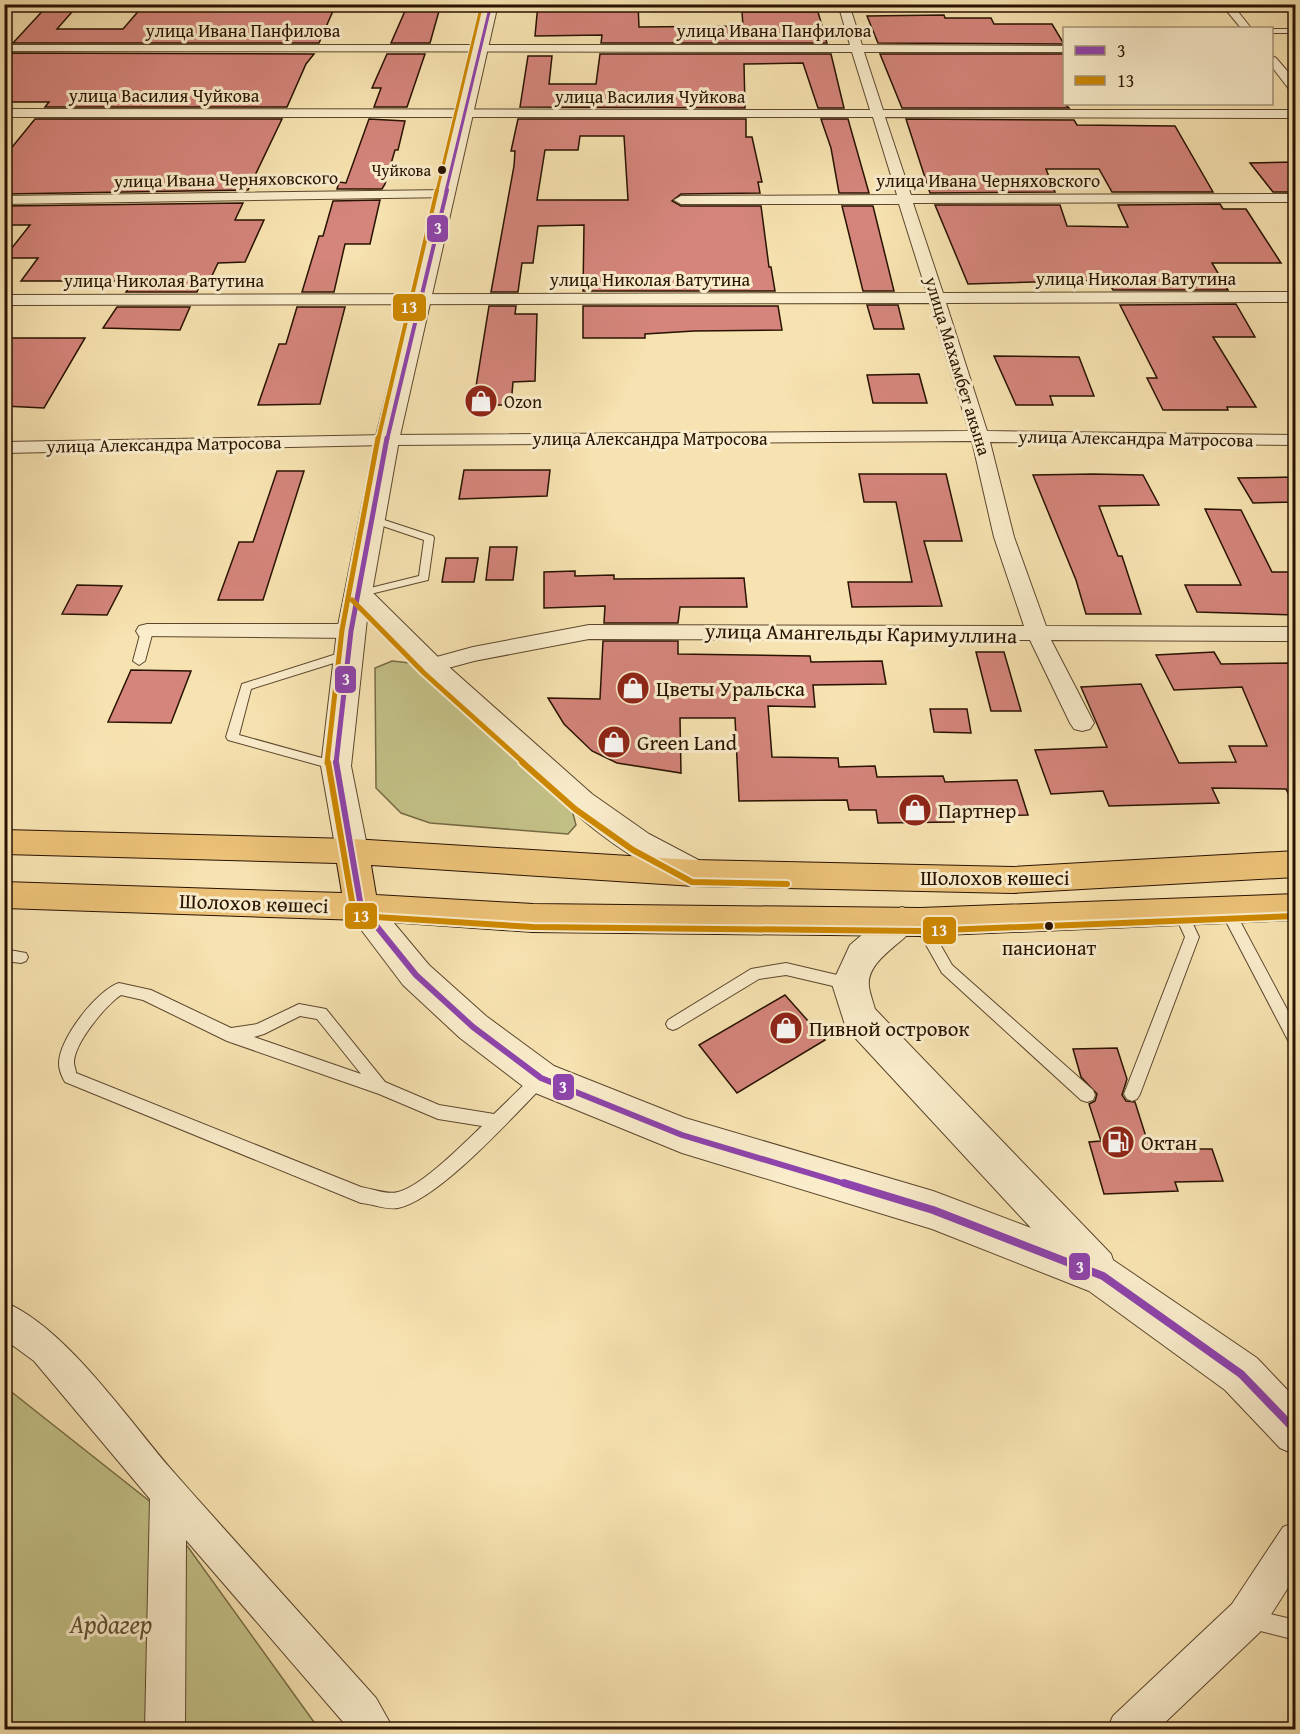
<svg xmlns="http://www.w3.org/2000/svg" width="1300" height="1734" viewBox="0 0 1300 1734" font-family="'Gentium Book Plus',serif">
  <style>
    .green { fill: #c3c187; stroke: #766a44; stroke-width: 1.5 }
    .building { fill: #d5857c; stroke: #281200; stroke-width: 1.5; fill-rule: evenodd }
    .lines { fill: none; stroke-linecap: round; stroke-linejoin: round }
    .service-casing { stroke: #5c462c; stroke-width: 2 }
    .minor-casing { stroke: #5c462c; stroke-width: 2 }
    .tertiary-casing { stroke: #5c462c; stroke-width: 2 }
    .trunk-casing { stroke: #281200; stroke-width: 2 }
    .service { fill: #faedcc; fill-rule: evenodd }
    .minor { fill: #faedcc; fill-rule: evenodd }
    .tertiary { fill: #faedcc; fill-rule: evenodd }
    .trunk { fill: #ecc278; fill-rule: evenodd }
    .bus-1-far4-casing { stroke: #faedcc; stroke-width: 5 }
    .bus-1-far3-casing { stroke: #faedcc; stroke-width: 7 }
    .bus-1-far2-casing { stroke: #faedcc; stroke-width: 9 }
    .bus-1-far1-casing { stroke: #faedcc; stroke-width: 10 }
    .bus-1-casing { stroke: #faedcc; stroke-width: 13 }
    .bus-2-far3-casing { stroke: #faedcc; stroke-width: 5 }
    .bus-2-far2-casing { stroke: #faedcc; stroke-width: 7 }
    .bus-2-far1-casing { stroke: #faedcc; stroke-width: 9 }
    .bus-2-casing { stroke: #faedcc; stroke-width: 10 }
    .bus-1-far4 { stroke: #8e44ad; stroke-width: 3 }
    .bus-1-far3 { stroke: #8e44ad; stroke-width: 4 }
    .bus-1-far2 { stroke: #8e44ad; stroke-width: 5 }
    .bus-1-far1 { stroke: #8e44ad; stroke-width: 6 }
    .bus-1 { stroke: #8e44ad; stroke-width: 8 }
    .bus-2-far3 { stroke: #ce8800; stroke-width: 3 }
    .bus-2-far2 { stroke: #ce8800; stroke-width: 4 }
    .bus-2-far1 { stroke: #ce8800; stroke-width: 5 }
    .bus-2 { stroke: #ce8800; stroke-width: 6 }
    .bus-dot { fill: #281200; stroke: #faedcc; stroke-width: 2 }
    .labels { text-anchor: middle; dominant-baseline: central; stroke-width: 6; stroke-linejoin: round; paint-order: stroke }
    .far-bus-label { font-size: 16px; fill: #281200; stroke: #faedcc; text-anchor: end }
    .far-street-label { font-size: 18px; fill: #281200; stroke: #faedcc }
    .far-poi-label { font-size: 18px; fill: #281200; stroke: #faedcc; text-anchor: start }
    .bus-label { font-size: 20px; fill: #281200; stroke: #faedcc }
    .street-label { font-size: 21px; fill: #281200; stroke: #faedcc }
    .poi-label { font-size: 21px; fill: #281200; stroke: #faedcc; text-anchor: start }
    .near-park-label { font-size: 26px; font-style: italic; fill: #5e4f2f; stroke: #faedcc }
    .line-badge { stroke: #faedcc; stroke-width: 2 }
    .badge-label { font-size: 16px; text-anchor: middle; font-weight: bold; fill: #fff }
  </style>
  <rect width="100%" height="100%" fill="#f7e3b1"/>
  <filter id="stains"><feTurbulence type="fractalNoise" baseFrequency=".00333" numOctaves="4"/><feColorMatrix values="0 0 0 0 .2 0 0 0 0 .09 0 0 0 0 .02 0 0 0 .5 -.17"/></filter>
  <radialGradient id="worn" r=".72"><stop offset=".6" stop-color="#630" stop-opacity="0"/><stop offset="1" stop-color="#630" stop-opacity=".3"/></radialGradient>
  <g class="green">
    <path d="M392,661l18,2 162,147 4,15 -8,9 -138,-11 -29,-10 -25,-25 -1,-120z"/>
    <path d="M4,1386l158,125 157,218h-314z"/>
  </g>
  <g class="building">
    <path d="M49,4h30l-22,25h66l19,-22 194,-3 -17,39h-306z"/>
    <path d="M538,4h100l1,23 104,-1 -1,-14h76l9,31h-226l1,-8 -67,1z"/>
    <path d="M405,11h34l-9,32h-39z"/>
    <path d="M944,15l1,3h46l3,6h58l12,20 -186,-1 -11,-27z"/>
    <path d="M4,53l310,1 -8,10 -19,43h-242l4,-5h-45z"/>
    <path d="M387,54h38l-18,53h-33l7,-19h-9z"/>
    <path d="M600,54h231l13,54h-26l-15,-45 -59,1 1,44 -225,-1 8,-51h24l-3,28h47z"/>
    <path d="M880,54h185v50l4,4h-167z"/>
    <path d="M35,119h247l-34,71 -244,4v-37z"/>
    <path d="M369,119l36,2 -7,29h-3l-10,34 -3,5h-45l2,-7 7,1z"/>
    <path d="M518,119h228v18h6l10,45h-4l2,11 -79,1 -9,7 9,5h80l8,61h2l4,24h-192l1,-66 -46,1 -5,37h-11l-4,29h-27l23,-126 1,-15h-4zM580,136h44l4,64h-91l8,-50h33z"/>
    <path d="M821,119h27l21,74h-30l-8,-45z"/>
    <path d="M906,119l168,1 3,5 98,1 38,66h-101l-13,-23h-53l9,23 -125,1z"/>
    <path d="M1296,162v30h-23l-23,-29z"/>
    <path d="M380,200l-10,44h-25l-11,48h-32l17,-56h4l10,-35z"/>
    <path d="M243,203l-8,17h29l-19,42 -27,1 -8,17h-8l-5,12h-71l8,-11h-113l17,-23h-34l26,-33h-26v-19z"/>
    <path d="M1220,204l3,5h23l35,54h-69l16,27h-115l-6,-10 -139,4 -33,-79h125l7,21 61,1 -10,-22z"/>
    <path d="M842,206h31l21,85h-31z"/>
    <path d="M1236,304l19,33h-42l43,70h-29l1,3h-65l-16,-32h10l-37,-73z"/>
    <path d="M867,305h31l6,24h-30z"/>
    <path d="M489,306h27l-1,8h22l-2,67 -22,1 -2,23h-38z"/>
    <path d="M583,306h195l4,24 -88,1 -49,3v4h-62z"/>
    <path d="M117,307h73l-10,23 -77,-2z"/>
    <path d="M297,307h48l-25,97 -62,1 21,-61h7z"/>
    <path d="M4,338h81l-41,70 -40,-2z"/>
    <path d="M994,356l85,1 15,39h-44l3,9h-37z"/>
    <path d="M919,374l8,29h-54l-6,-28z"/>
    <path d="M464,470h86l-3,26 -88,3z"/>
    <path d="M277,471h27l-41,129h-45l21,-58h14z"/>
    <path d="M859,474h87l16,67h-38l18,65 -90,1 -4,-25h64l-16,-80h-32z"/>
    <path d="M1093,474l50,1 16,30 -60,1 19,50h4l19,58h-55l-10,-34 -43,-105z"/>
    <path d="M1296,477v25l-43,1 -15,-25z"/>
    <path d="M1205,509l36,1 31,62h24v43l-99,-3 -12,-27h56z"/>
    <path d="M490,547h27l-4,33h-27z"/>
    <path d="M446,558h32l-4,24h-32z"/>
    <path d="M575,571v5l39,-1v4l130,-1 3,29h-67l-2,16h-74l1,-17 -61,2v-36z"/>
    <path d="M77,585l45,1 -15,29 -45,-1z"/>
    <path d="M603,641h75v13l132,2 1,6 71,-1 4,23 -73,1 2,22 -47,-1 4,51 66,1 1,9 36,-1 2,11 66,-1 2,6 72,-2 11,35 -75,1 1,6 -76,1 -2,-13h-27l-2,-10 -108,1 -4,-83h-55l1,55 -64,-10 -25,-12 -28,-27 -16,-26 52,1z"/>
    <path d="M976,652h28l17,59h-30z"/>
    <path d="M1214,652l7,12 75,-1v147l-10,-21 -74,-1 7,15 -110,3 -6,-15 -52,3 -16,-44 72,-3 -26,-60 60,-3 38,79 57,-1 -7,-16h38l-25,-59 -68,3 -18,-35z"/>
    <path d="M131,670l60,1 -20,52 -63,-1z"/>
    <path d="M930,709h37l4,24 -37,-1z"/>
    <path d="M785,995l40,45 -88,53 -38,-48z"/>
    <path d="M1117,1048l10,31 -5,16 4,6 9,1 12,38 14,-1 3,10h48l11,32 -48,1 3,9 -74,3 -15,-52 12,-1 -12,-37 6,-3 2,-7 -16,-17 -8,-28z"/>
  </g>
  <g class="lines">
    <defs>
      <g id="service">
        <rect x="1272" y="29" width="24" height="4"/>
        <path d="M372,516l61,20 1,2 -6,42 -70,17 -4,-1v-4l65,-16 5,-36 -56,-19v-4z"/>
        <path d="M147,627l6,4 -8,30 -6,4 -6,-4 8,-30z"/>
        <path d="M349,650l6,4 -2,3 -102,32 -12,46 101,28 2,3 -2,3 -4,1 -108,-30 -2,-3 16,-53z"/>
        <path d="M1227,905l5,1 64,120v21l-5,-1 -71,-136 2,-4z"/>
        <path d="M1181,908l5,1 13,28 -59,157 -3,5 -5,2 -5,-2 -3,-5 61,-157 -11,-24 2,-4z"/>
        <path d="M920,916l5,2 27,47 141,125 2,5 -2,5 -6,2 -6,-2 -139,-127 -29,-51 2,-4z"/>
        <path d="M4,949l22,4 2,4 -2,4 -5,2 -17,-2z"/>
        <path d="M786,963l64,15 5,2 2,4 -2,4 -5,2 -64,-15 -27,4 -81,49 -5,2 -5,-2 -2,-4 2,-4 83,-51z"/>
        <path d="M119,983l32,7 80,38 26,-4 42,-20 27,5 59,73 54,23 55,9 42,-41 5,-2 5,2 3,5 -3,5c-32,32 -106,116 -148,125 -12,2 -25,-4 -37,-5l-296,-121c-3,-5 -6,-13 -6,-18 -1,-24 38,-74 60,-81zM121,995l22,5 84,41 152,53 59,25 44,7c-19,18 -60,60 -84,66 -11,3 -25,-3 -37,-5l-285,-114c0,-4 -2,-7 -2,-10 0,-20 31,-57 47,-68zM300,1016l17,3 44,55 -107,-37 10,-3z"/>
        <path d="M1248,1609l48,11v20l-55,-14 -3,-7 3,-7z"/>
      </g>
      <g id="minor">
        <path d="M838,4h11l13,41 202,1v6h-200l19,58h413v8l-411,-1 26,78 385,-1v8l-383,1 30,90 353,-1v10l-350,1 41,128 309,4v10l-306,-3 24,95 32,89 250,1v14l-245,-1 43,83 -4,6 -8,2 -8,-2 -4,-6 -40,-83 -441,-1 -115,22 -44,12 -8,-2 -3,-5 3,-5 51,-14 116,-22 435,1 -30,-89 -22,-96 -585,4 -383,8v-11l383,-7 582,-4 -39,-128 -926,2v-10l923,-2 -28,-89h-218l-7,-4 7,-4 216,-1 -24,-78h-869v-8l866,1 -18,-58 -848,-1v-6h846z"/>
        <path d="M1221,4h11l19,24h-10z"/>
        <path d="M1272,56l4,2 20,23v13l-4,-1 -20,-26z"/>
        <path d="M447,190l5,1v6l-448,7v-8z"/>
        <path d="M147,624h204l8,2 3,5 -3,5 -8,2 -212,-2 -3,-5 3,-5z"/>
        <path d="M4,1302c60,24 123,116 166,166 68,77 137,153 206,230l18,32h-44l-164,-190 -1,190h-40l5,-231 -116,-138 -30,-22z"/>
        <path d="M1296,1522v53l-36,57 -103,98h-50l6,-14 119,-112 51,-77z"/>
      </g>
      <g id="tertiary">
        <path d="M484,4h14l-99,436 -27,152 68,67 152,135 57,40 57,30 5,9 -5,9 -12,4c-71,-23 -134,-85 -188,-135 -48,-43 -94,-86 -139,-132l-16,147 17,85 -4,9 -12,3 -12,-3 -4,-9 -15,-85 16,-135 38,-191z"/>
        <path d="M361,894l12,4 56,67 57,51 68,50 131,52 248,73 98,37 -185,-200 -14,-44 18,-39 40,-34 12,-4 12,4 5,10c-11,21 -54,38 -50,66 1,7 4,15 6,22l236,245 2,6 144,98 39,41v56l-16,-7 -55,-58 -136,-99 -157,-62 -250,-76 -154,-63 -68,-52 -57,-53 -59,-78 5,-9z"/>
      </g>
      <path id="trunk" d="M4,830l348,9 342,21 319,7 283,-16v26l-283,16 -319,-7 -323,-21 5,30 157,9 387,4 376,-14v26l-376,16 -387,-4 -172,-12 -357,-12v-26l338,11 -5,-30 -333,-9z"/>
    </defs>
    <use href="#service" class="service-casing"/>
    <use href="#minor" class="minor-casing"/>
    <use href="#tertiary" class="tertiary-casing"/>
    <use href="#trunk" class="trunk-casing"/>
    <use href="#service" class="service"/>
    <use href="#minor" class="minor"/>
    <use href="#tertiary" class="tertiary"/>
    <use href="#trunk" class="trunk"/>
    <defs>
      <path id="bus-1-far4" d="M446,191l45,-187"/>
      <path id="bus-1-far3" d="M387,440l60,-250"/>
      <path id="bus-1-far2" d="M336,763l15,-132 36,-193"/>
      <g id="bus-1-far1">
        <path d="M336,762l25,145"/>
        <path d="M361,907l55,68 57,52 68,51 141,57 167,50"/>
      </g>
      <path id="bus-1" d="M844,1183l89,27 170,66 138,98 55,57"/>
      <path id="bus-2-far3" d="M437,191l45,-187"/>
      <path id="bus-2-far2" d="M378,440l59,-250"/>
      <g id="bus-2-far1">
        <path d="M352,600l72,73 100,90"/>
        <path d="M327,763l15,-133 36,-192"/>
      </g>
      <g id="bus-2">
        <path d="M328,762l26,151 6,3 173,11 387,4 376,-15"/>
        <path d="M522,762l53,47 58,41 59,32 95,2"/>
      </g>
    </defs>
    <use href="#bus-1-far4" class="bus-1-far4-casing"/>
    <use href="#bus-1-far3" class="bus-1-far3-casing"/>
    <use href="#bus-1-far2" class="bus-1-far2-casing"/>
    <use href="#bus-1-far1" class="bus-1-far1-casing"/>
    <use href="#bus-1" class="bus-1-casing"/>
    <use href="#bus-2-far3" class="bus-2-far3-casing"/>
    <use href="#bus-2-far2" class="bus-2-far2-casing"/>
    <use href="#bus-2-far1" class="bus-2-far1-casing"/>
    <use href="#bus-2" class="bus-2-casing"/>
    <use href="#bus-1-far4" class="bus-1-far4"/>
    <use href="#bus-1-far3" class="bus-1-far3"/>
    <use href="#bus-1-far2" class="bus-1-far2"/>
    <use href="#bus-1-far1" class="bus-1-far1"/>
    <use href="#bus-1" class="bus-1"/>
    <use href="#bus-2-far3" class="bus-2-far3"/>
    <use href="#bus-2-far2" class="bus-2-far2"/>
    <use href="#bus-2-far1" class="bus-2-far1"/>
    <use href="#bus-2" class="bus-2"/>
  </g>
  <defs>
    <symbol id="shop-disc" viewBox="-11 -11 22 22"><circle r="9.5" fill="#8f2418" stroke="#faedcc"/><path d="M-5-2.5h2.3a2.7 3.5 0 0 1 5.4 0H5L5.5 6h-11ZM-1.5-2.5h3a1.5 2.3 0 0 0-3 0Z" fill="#fff"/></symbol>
    <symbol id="fuel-disc" viewBox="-11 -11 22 22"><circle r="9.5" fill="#8f2418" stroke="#faedcc"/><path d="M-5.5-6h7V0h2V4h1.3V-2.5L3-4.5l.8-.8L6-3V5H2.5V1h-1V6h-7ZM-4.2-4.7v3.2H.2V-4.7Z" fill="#fff"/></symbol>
  </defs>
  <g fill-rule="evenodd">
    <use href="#shop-disc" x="462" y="382" width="38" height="38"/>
    <use href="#shop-disc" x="614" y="669" width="38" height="38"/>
    <use href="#shop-disc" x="595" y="723" width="38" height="38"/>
    <use href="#shop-disc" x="896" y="791" width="38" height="38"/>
    <use href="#shop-disc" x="767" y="1009" width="38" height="38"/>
    <use href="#fuel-disc" x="1099" y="1123" width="38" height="38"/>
  </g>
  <g class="bus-dot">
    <circle cx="442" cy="170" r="5"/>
    <circle cx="1049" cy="926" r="5"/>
  </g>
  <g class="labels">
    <g class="far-bus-label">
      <text x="431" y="170">Чуйкова</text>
    </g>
    <g class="far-street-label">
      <text x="243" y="30">улица Ивана Панфилова</text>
      <text x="774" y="30">улица Ивана Панфилова</text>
      <text x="164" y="95">улица Василия Чуйкова</text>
      <text x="650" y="96">улица Василия Чуйкова</text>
      <text transform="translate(226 179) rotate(-1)">улица Ивана Черняховского</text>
      <text x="988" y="180">улица Ивана Черняховского</text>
      <text x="1136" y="278">улица Николая Ватутина</text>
      <text x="650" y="279">улица Николая Ватутина</text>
      <text x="164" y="280">улица Николая Ватутина</text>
      <text transform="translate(958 366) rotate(73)">улица Махамбет акына</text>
      <text x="650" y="438">улица Александра Матросова</text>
      <text transform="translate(1136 438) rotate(1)">улица Александра Матросова</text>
      <text transform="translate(164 444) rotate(-1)">улица Александра Матросова</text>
    </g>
    <g class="far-poi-label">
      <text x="504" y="401">Ozon</text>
    </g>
    <g class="bus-label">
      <text x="1049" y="947">пансионат</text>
    </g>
    <g class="street-label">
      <text transform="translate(861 633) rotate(1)">улица Амангельды Каримуллина</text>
      <text x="995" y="877">Шолохов көшесі</text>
      <text transform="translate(254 903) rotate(2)">Шолохов көшесі</text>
    </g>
    <g class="poi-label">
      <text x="656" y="688">Цветы Уральска</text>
      <text x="637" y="742">Green Land</text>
      <text x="938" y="810">Партнер</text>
      <text x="809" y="1028">Пивной островок</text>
      <text x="1141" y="1142">Октан</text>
    </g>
    <g class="near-park-label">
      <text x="111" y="1623">Ардагер</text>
    </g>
  </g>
  <g class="line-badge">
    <rect x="426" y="214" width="23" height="29" rx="6" fill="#8e44ad"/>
    <rect x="392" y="293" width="35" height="29" rx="6" fill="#ce8800"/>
    <rect x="334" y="665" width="23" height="29" rx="6" fill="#8e44ad"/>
    <rect x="344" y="902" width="34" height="28" rx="6" fill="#ce8800"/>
    <rect x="922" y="916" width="35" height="29" rx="6" fill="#ce8800"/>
    <rect x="552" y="1073" width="23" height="28" rx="6" fill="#8e44ad"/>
    <rect x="1068" y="1252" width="23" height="29" rx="6" fill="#8e44ad"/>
  </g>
  <g class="badge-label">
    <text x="438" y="234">3</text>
    <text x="409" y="313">13</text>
    <text x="346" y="685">3</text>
    <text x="361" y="922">13</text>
    <text x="939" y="936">13</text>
    <text x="563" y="1093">3</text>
    <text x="1080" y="1273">3</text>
  </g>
  <rect width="1300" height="1734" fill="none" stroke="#f7e3b1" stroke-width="24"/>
  <rect x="6" y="6" width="1288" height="1722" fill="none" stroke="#281200" stroke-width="3"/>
  <rect x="12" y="12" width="1276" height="1710" fill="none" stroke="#281200" stroke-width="1.5"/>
  <rect x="1063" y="27" width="210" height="78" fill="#faedcc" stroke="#a6957a" stroke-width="1.5"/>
  <rect x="1075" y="46" width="30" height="9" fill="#8e44ad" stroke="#a6957a" stroke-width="1.5"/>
  <text x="1117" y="57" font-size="18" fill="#281200">3</text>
  <rect x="1075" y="76" width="30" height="9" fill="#ce8800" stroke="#a6957a" stroke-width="1.5"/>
  <text x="1117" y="87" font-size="18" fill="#281200">13</text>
  <rect width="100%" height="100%" filter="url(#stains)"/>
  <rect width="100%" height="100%" fill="url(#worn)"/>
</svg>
